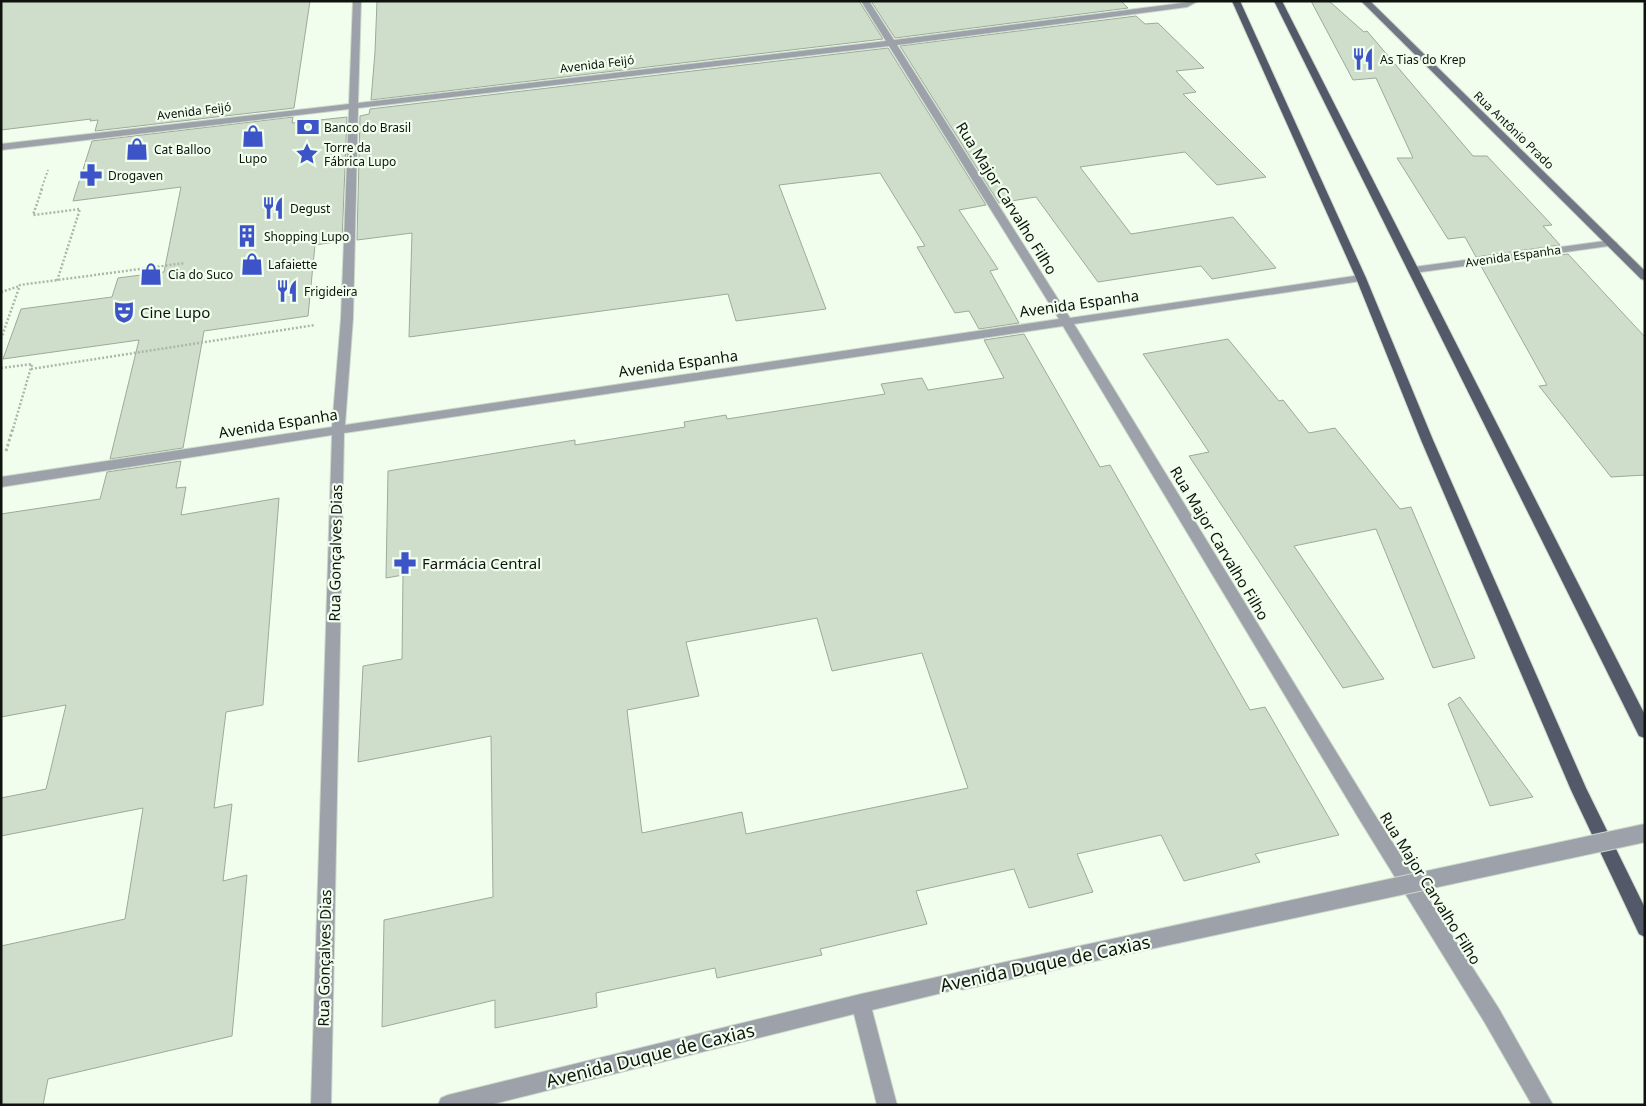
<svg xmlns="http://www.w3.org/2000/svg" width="1646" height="1106" viewBox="0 0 1646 1106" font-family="'Noto Sans',sans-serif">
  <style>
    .building { fill: #cedecb; stroke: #9cab99; fill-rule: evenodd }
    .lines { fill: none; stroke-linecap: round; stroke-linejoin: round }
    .minor-casing { stroke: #cdd9ca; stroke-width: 2 }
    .secondary-casing { stroke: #cdd9ca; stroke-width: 2 }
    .primary-casing { stroke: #cdd9ca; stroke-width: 2 }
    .path-far2 { stroke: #acb6a9; stroke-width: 2; stroke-dasharray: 2 2; stroke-linecap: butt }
    .path-far1 { stroke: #acb6a9; stroke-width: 2.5; stroke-dasharray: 2 2; stroke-linecap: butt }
    .path { stroke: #acb6a9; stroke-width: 3; stroke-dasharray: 2.5 2.5; stroke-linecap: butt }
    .minor { fill: #9da1aa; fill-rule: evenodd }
    .secondary { fill: #717684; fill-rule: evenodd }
    .primary { fill: #535969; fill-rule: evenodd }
    .minor-bridge-casing { stroke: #cdd9ca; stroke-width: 20; stroke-linecap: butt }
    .minor-bridge { stroke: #9da1aa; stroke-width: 18 }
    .labels { text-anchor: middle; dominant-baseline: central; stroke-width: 4.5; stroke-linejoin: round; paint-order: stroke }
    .far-poi-label { font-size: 12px; fill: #0e140d; stroke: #f1feee; text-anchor: start }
    .far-street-label { font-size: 12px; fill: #0e140d; stroke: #f1feee }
    .street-label { font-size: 15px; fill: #0e140d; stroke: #f1feee }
    .poi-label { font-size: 15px; fill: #0e140d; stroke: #f1feee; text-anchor: start }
    .near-street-label { font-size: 18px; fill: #0e140d; stroke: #f1feee }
  </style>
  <rect width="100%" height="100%" fill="#f1feee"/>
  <g class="building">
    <path d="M1,1h309l-16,107 -199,23 3,-11 -8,1 1,-2 -90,11z"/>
    <path d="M377,1h482l24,38 -512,61 4,-48z"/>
    <path d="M871,1h250l7,7 -233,30z"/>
    <path d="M1311,1h18l35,31 3,-1 106,125h14l65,69 -9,1 17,19 -84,12 -11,-20 -17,2 -51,-81h16l-37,-80 -23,2z"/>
    <path d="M1136,16l9,8 13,-1 46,45 -28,3 20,21 -13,2 83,83 -49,8 -32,-33 -105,15 51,67 102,-17 43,51 -64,11 -11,-13 -103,16 -62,-85 -37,6 -99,-157z"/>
    <path d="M888,48l98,157 -27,5 39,59 -8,2 29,52 -40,6 -10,-18 -14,2 -38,-66 8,-1 -45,-73 -101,12 47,124 -90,12 -8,-27 -319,43 3,-104 -55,7 3,-124 9,-2 1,-5z"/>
    <path d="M293,117l-1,6 55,-6 -5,124 -27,4 -7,71 -104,15 -21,117 -73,11 29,-119 -136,19 18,-50 91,-12 6,-19 46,-6 17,-85 -108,14 19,-60z"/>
    <path d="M1568,254l77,83v138l-34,2 -72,-91 8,-1 -66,-119z"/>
    <path d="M1024,334l76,133 10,-2 140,245 15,-3 74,128 -84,19 5,8 -76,19 -23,-46 -84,19 16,38 -64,16 -15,-39 -98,22 11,33 -107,25 2,6 -105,23 -2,-10 -119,25 1,14 -102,21v-28l-113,27 2,-107 109,-23 -2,-161 -133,26 5,-96 39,-7 1,-84 -17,3 2,-107 187,-31v5l110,-18 -1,-5 42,-7 1,4 158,-25 -4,-10 41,-6 6,12 76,-12 -20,-38zM817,618l15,53 90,-18 46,135 -222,46 -4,-22 -100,21 -15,-123 72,-14 -13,-54z"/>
    <path d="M1228,339l51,62 4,-1 26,33 26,-5 65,81 11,-2 64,151 -42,10 -57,-139 -82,17 90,133 -41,9 -154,-232 20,-4 -66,-98z"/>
    <path d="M181,461l-5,27 10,-1 -5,28 98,-17 -16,207 -37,7 -12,96 18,-4 -9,77 24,-6 -15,161 -184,43 -5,26h-42v-159l124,-27 18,-111 -142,28v-38l45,-9 20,-84 -65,12v-203l99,-15 7,-27z"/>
    <path d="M1460,697l73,100 -43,9 -42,-102z"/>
  </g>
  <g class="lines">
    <defs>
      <g id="minor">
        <path d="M353,1h8l-3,102 528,-62 -25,-40h8l25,39 304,-39 -11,6 -290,38 173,273 291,-43 5,3 -5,3 -287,43 299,488 126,197 54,96h-21l-47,-82 -124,-201 -298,-496 -719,107 -13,672h-20l21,-670 -331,52v-10l331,-50 9,-109 8,-209 -348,41v-6l348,-40zM889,46l170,273 -714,106 8,-107 5,-210z"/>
        <path d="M1612,240l5,3 -1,2 -202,28 -5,-3 5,-3z"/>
        <path d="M960,972l6,3 3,6 -3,6 -94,23 25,95h-20l-23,-91 -365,91h-51l3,-7 7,-3 413,-101z"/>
      </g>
      <path id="secondary" d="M1361,1h9l275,270v9l-4,-1z"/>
      <g id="primary">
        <path d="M1232,1h8l126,277 67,162 153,348 59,120v29l-6,-3 -68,-144 -150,-350 -65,-162z"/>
        <path d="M1274,1h8l363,714v23l-6,-2z"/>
      </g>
    </defs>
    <use href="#minor" class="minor-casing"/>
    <use href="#secondary" class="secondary-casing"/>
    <use href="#primary" class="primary-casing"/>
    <path class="path-far2" d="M41,190l7,-20"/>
    <g class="path-far1">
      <path d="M42,189l-9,26 47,-6 -23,72"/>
      <path d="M1,292l19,-6"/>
      <path d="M1,339l19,-54 165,-22"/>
      <path d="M1,368l31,-4 -19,65"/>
      <path d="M31,369l284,-44"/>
    </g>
    <path class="path" d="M6,451l7,-23"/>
    <use href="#minor" class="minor"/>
    <use href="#secondary" class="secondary"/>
    <use href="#primary" class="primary"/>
    <defs>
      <path id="minor-bridge" d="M960,981l685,-148"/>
    </defs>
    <use href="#minor-bridge" class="minor-bridge-casing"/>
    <use href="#minor-bridge" class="minor-bridge"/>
  </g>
  <defs>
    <symbol id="restaurant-bare" viewBox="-9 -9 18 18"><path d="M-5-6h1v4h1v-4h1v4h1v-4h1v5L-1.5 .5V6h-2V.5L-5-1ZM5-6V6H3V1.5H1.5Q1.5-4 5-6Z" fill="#3c54c7" stroke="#f1feee" stroke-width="2.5" paint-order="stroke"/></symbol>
    <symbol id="bank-bare" viewBox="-9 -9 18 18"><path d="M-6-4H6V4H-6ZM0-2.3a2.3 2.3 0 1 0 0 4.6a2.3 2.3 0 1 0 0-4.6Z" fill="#3c54c7" stroke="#f1feee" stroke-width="2.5" paint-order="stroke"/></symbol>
    <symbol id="shop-bare" viewBox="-9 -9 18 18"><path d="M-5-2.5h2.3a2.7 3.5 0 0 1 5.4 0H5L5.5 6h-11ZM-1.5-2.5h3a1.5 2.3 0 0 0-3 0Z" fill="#3c54c7" stroke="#f1feee" stroke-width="2.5" paint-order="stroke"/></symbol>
    <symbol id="sight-bare" viewBox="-9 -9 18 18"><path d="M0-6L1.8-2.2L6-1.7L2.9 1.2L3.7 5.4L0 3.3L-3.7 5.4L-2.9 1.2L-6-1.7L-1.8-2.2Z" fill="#3c54c7" stroke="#f1feee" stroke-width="2.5" paint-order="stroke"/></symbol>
    <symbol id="pharmacy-bare" viewBox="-9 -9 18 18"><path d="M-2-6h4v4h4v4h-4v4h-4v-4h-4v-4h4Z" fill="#3c54c7" stroke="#f1feee" stroke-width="2.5" paint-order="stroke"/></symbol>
    <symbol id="building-bare" viewBox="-9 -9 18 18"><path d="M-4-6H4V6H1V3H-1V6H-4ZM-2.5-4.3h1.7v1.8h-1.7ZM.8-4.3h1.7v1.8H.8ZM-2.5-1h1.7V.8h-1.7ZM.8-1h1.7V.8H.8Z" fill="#3c54c7" stroke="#f1feee" stroke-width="2.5" paint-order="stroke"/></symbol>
    <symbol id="theatre-bare" viewBox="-9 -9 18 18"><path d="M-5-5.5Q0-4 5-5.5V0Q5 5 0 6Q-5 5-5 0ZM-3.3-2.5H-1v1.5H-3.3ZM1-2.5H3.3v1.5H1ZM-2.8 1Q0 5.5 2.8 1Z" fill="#3c54c7" stroke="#f1feee" stroke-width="2.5" paint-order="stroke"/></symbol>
  </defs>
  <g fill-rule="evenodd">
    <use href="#restaurant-bare" x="1347" y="43" width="32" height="32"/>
    <use href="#bank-bare" x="292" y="111" width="32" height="32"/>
    <use href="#shop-bare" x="237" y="120" width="32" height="32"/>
    <use href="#shop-bare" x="121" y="133" width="32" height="32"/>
    <use href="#sight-bare" x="291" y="138" width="32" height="32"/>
    <use href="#pharmacy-bare" x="75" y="159" width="32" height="32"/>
    <use href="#restaurant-bare" x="257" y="192" width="32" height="32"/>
    <use href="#building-bare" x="231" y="220" width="32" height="32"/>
    <use href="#shop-bare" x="236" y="248" width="32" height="32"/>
    <use href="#shop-bare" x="135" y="258" width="32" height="32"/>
    <use href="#restaurant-bare" x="271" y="275" width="32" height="32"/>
    <use href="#theatre-bare" x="108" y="296" width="32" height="32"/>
    <use href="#pharmacy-bare" x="389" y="547" width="32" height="32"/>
  </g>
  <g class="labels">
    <g class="far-poi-label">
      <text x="1380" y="59">As Tias do Krep</text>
      <text x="324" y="127">Banco do Brasil</text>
      <text x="324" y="147">Torre da<tspan x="324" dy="14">Fábrica Lupo</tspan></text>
      <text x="154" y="149">Cat Balloo</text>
      <text x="253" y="158" text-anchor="middle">Lupo</text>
      <text x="108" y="175">Drogaven</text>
      <text x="290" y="208">Degust</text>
      <text x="264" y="236">Shopping Lupo</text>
      <text x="268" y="264">Lafaiette</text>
      <text x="168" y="274">Cia do Suco</text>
      <text x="304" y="291">Frigideira</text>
    </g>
    <g class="far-street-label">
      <text transform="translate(597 64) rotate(-7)">Avenida Feijó</text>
      <text transform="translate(194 111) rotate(-7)">Avenida Feijó</text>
      <text transform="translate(1514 130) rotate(44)">Rua Antônio Prado</text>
      <text transform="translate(1513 256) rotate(-8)">Avenida Espanha</text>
    </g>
    <g class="street-label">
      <text transform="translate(1007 198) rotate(58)">Rua Major Carvalho Filho</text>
      <text transform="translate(1079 303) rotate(-8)">Avenida Espanha</text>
      <text transform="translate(678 363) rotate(-8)">Avenida Espanha</text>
      <text transform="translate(278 423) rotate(-9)">Avenida Espanha</text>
      <text transform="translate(1220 543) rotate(59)">Rua Major Carvalho Filho</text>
      <text transform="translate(335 553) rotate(-89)">Rua Gonçalves Dias</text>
      <text transform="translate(1431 888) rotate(58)">Rua Major Carvalho Filho</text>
      <text transform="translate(324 958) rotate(-89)">Rua Gonçalves Dias</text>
    </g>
    <g class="poi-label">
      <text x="140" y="312">Cine Lupo</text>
      <text x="422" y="563">Farmácia Central</text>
    </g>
    <g class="near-street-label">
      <text transform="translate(1045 963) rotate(-12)">Avenida Duque de Caxias</text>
      <text transform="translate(650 1055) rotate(-14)">Avenida Duque de Caxias</text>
    </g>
  </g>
  <rect width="1646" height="1106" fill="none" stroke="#0e140d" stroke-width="5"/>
</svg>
